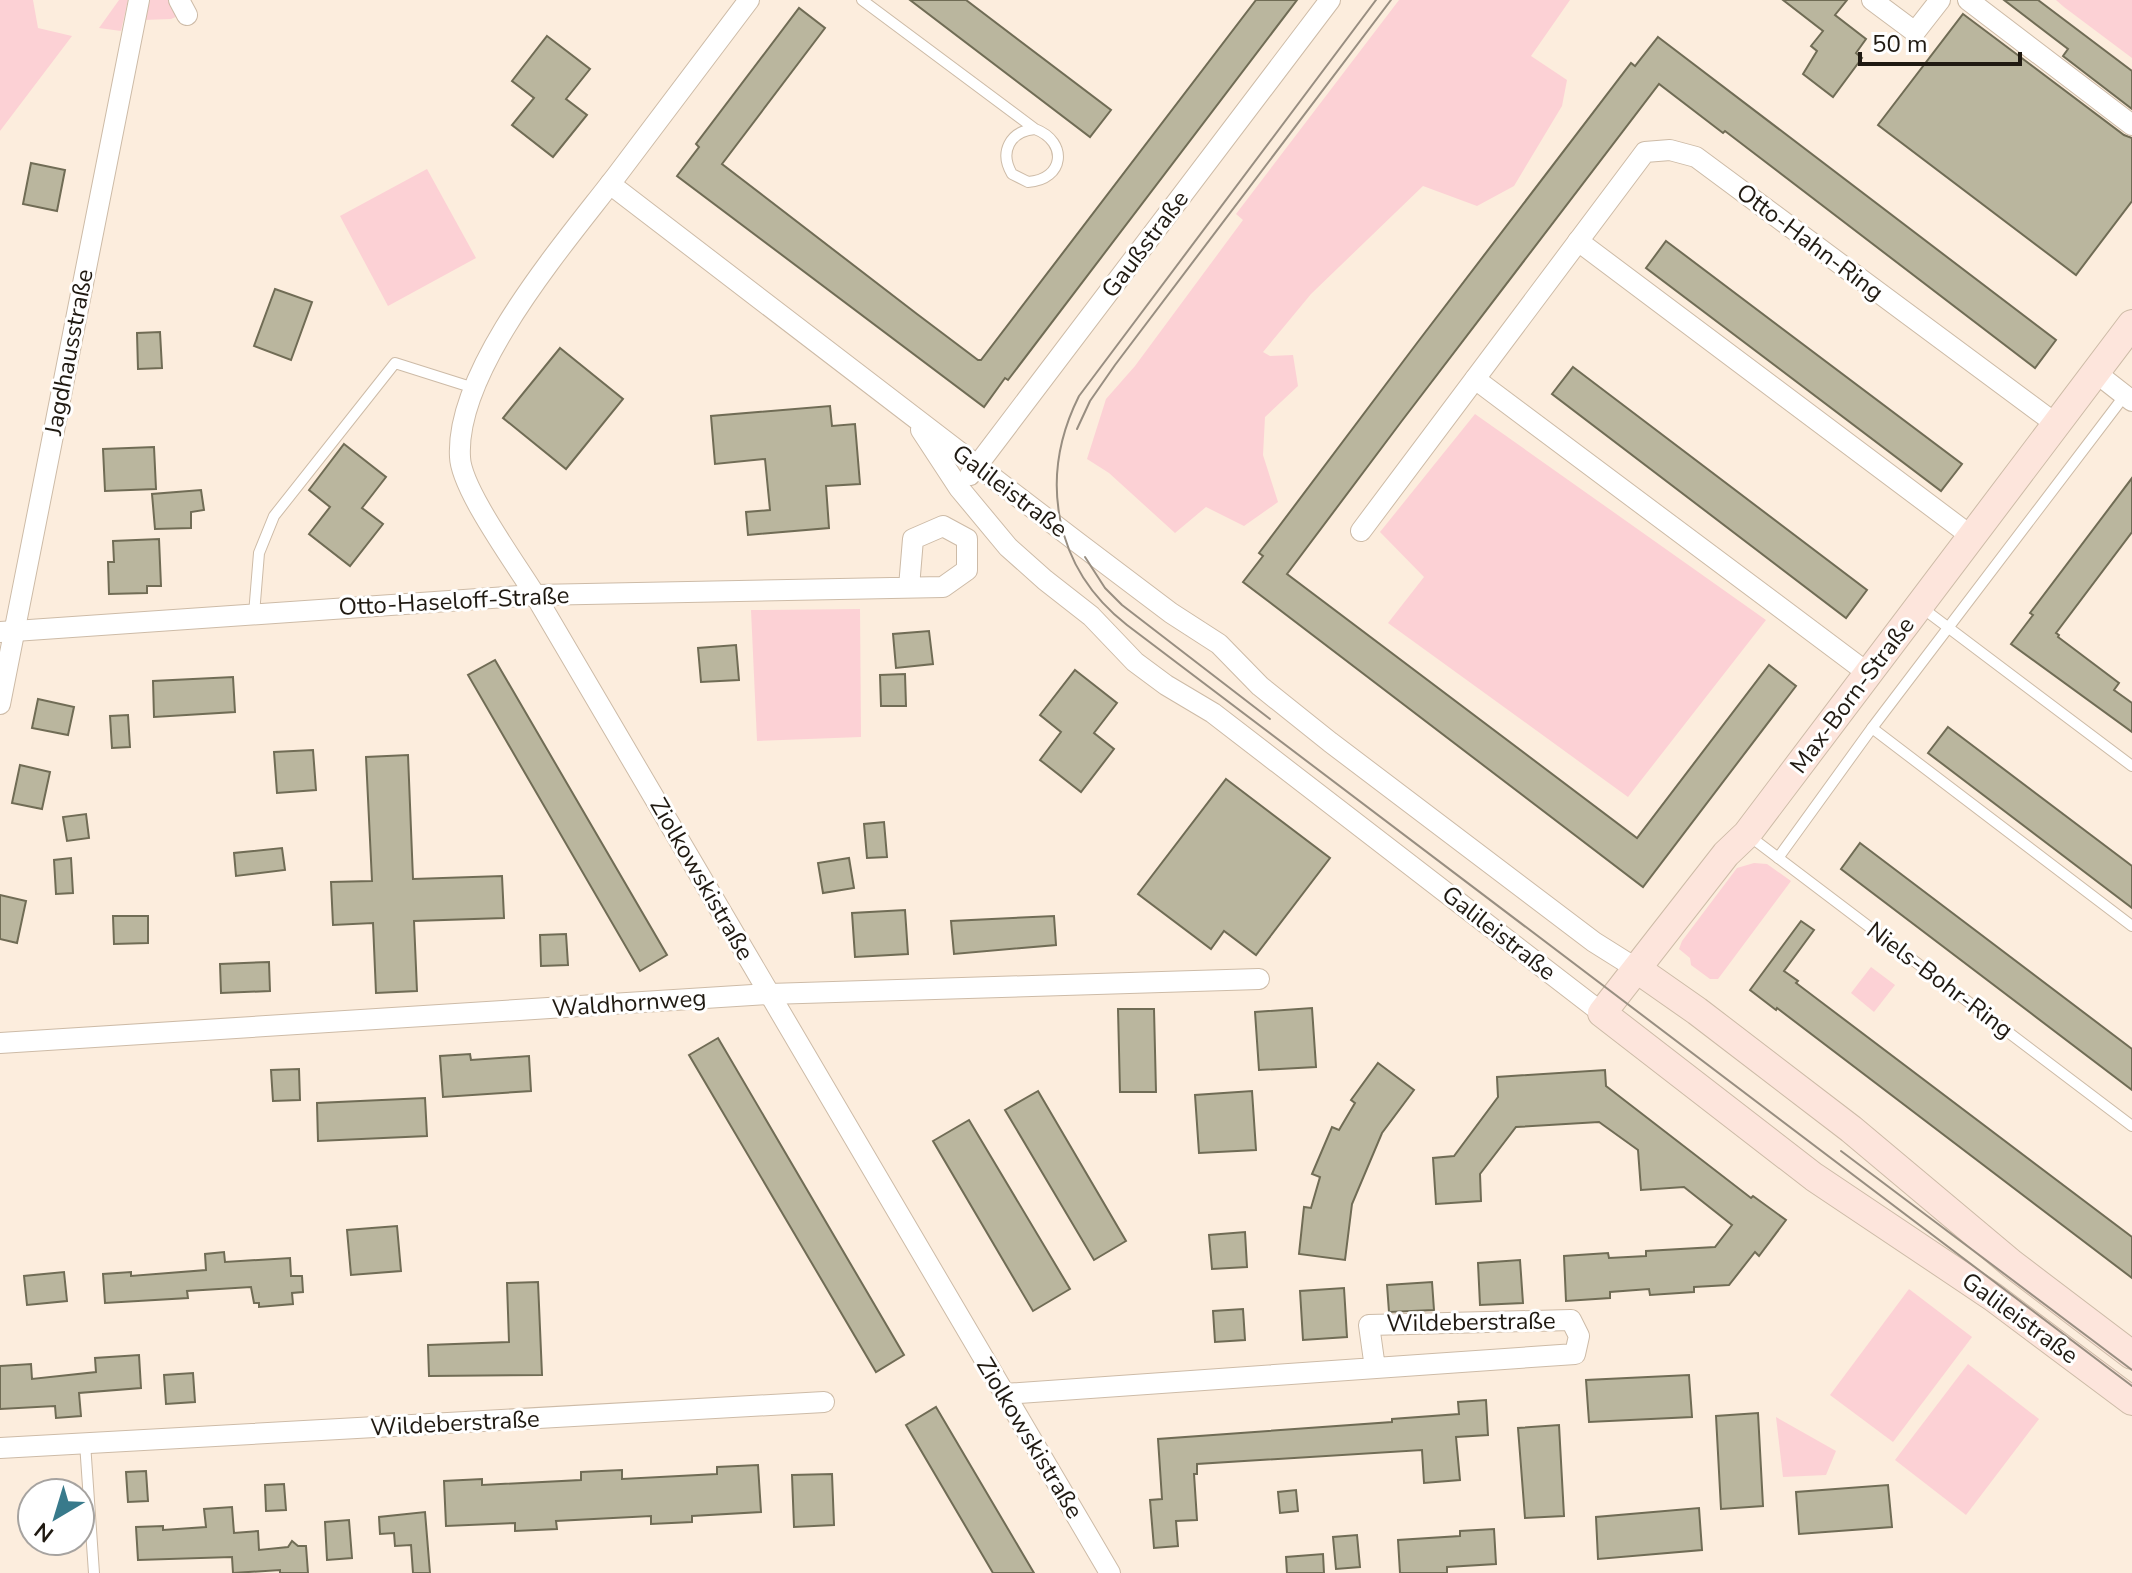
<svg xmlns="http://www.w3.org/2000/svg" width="2132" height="1573" viewBox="0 0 2132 1573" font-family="'Nunito Sans',sans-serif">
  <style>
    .green { fill: #fcd1d5 }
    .building { fill: #bab69e; stroke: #706c55; stroke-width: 2 }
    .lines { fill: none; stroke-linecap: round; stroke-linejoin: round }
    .lane-casing { stroke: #cdbba7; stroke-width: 12 }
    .street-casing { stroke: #cdbba7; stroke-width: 22 }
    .secondary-casing { stroke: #cdbba7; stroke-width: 30 }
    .lane { stroke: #fff; stroke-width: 10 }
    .street { stroke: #fff; stroke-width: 20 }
    .secondary { stroke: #fde5dc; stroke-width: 28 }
    .tram { stroke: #988e81; stroke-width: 2 }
    .labels { text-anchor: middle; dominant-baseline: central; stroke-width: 6; stroke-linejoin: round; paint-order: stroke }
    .street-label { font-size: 24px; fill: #201a12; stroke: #fff }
  </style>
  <rect width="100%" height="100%" fill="#fceddd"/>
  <g class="green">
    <path d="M0,0h33l5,28 34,8 -72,95z"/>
    <path d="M119,0h9l-7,31 -22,-3z"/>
    <path d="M150,0h24l9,14 -12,5 -28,1 5,-18z"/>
    <path d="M1399,0h171l-39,56 36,24 -5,26 -48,80 -37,20 -54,-20 -112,108 -48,58 7,4 23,-1 5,31 -33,31 -2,38 15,47 -34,24 -38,-19 -31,26 -66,-60 -22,-14 19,-60 29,-33 108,-146 -7,-6z"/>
    <path d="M2056,0h76v58l-68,-51z"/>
    <path d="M427,169l49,89 -88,48 -48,-90z"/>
    <path d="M1475,414l291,206 -138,177 -240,-174 36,-46 -44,-45z"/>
    <path d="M860,609l1,128 -104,4 -6,-131z"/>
    <path d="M1754,863l13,1 24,17 -73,98h-8l-19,-14 -1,-7 -11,-9 3,-8 55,-73z"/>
    <path d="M1871,967l24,18 -21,27 -23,-19z"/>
    <path d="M1909,1289l63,48 -79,105 -63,-47z"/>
    <path d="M1968,1364l71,55 -73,96 -71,-55z"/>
    <path d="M1776,1417l60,34 -10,24 -43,2z"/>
  </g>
  <g class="building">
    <path d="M910,0h56l145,110 -21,27z"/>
    <path d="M1256,0h41l-289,380 -3,-2 -21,29 -307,-231 22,-29 -3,-3 103,-136 26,20 -103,136 195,150 61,46h3z"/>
    <path d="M1783,0h64l-12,15 31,24 -10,14 6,5 -29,39 -30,-23 14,-23 -6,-5 12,-15z"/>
    <path d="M2004,0h34l94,71v38l-69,-53 5,-7z"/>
    <path d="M1963,14l161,121 8,3v63l-56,74 -198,-150z"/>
    <path d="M547,36l43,33 -24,30 21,16 -34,42 -41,-32 22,-27 -22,-17z"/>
    <path d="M1658,37l398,303 -21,28 -310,-237 -2,2 -64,-49 -258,338 -114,152 350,264 132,-173 27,21 -153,201 -400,-305 20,-26 -4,-3 158,-210 214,-280 4,3z"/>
    <path d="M31,163l34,7 -8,41 -34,-7z"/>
    <path d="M1666,241l296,223 -21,27 -295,-223z"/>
    <path d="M275,289l37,13 -21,58 -37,-14z"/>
    <path d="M160,332l2,36 -24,1 -1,-36z"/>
    <path d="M560,348l63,51 -57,70 -63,-51z"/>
    <path d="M1573,367l294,223 -21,28 -294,-224z"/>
    <path d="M830,406l2,20 23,-2 5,60 -34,2 3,42 -81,7 -2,-23 24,-2 -5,-51 -50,5 -4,-48z"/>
    <path d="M344,444l42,33 -24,31 21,16 -33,42 -41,-32 21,-27 -21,-17z"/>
    <path d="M154,447l2,42 -51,2 -2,-42z"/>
    <path d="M2132,478v54l-76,101 3,2 -1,2 61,46 -5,7 18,13v29l-121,-88 22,-29 -3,-2z"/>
    <path d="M201,490l3,20 -13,2v16l-36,1 -3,-35z"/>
    <path d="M159,539l2,47h-14v7l-38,1 -1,-32h6l-1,-21z"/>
    <path d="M929,631l4,33 -37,4 -3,-34z"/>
    <path d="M736,645l3,35 -38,2 -3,-34z"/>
    <path d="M495,660l172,295 -27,16 -172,-296z"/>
    <path d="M1075,670l42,33 -23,30 20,16 -33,43 -41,-32 21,-28 -21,-17z"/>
    <path d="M905,674l1,32h-25l-1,-31z"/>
    <path d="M233,677l2,35 -81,5 -1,-36z"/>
    <path d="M38,699l36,8 -6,28 -36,-7z"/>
    <path d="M128,715l2,32 -18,1 -2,-32z"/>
    <path d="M1948,727l184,139v42l-204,-155z"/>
    <path d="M313,750l3,40 -39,3 -3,-41z"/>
    <path d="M408,755l5,124 89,-3 2,42 -90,3 3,70 -41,2 -3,-70 -40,2 -2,-43 41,-1 -6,-124z"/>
    <path d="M20,765l30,7 -8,37 -30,-6z"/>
    <path d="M1226,779l104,79 -74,97 -32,-24 -13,18 -73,-55z"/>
    <path d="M86,814l3,24 -22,3 -4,-24z"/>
    <path d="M884,822l3,35 -20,1 -3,-34z"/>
    <path d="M1860,843l272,206v41l-291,-221z"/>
    <path d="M282,848l3,22 -49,6 -2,-23z"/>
    <path d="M71,858l2,35 -17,1 -2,-34z"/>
    <path d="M849,858l5,30 -31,5 -5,-30z"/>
    <path d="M0,895l26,6 -9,42 -17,-4z"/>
    <path d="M905,910l3,44 -53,3 -3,-44z"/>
    <path d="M113,916h35v27l-34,1z"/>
    <path d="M1054,916l2,29 -102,9 -3,-33z"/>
    <path d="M1801,921l13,9 -30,41 14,10 -2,2 336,254v41l-355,-270 -1,2 -26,-20z"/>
    <path d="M566,934l2,31 -27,1 -1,-31z"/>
    <path d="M269,962l1,29 -49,2 -1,-29z"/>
    <path d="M1312,1008l4,59 -57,3 -4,-58z"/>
    <path d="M1118,1009h36l2,83h-36z"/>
    <path d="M718,1038l186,317 -28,17 -187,-317z"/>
    <path d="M470,1054l1,6 58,-4 2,35 -88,6 -3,-41z"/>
    <path d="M1378,1063l36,27 -32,43 -30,71 -7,56 -46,-6 5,-47 7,1 9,-31 -8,-3 20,-47 7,3 16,-27 -4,-3z"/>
    <path d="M299,1069l1,31 -27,1 -2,-31z"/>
    <path d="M1605,1070l1,16 145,112 2,-2 33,24 -27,36 -4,-4 -26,33 -35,2v5l-44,3 -1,-6 -39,3v6l-44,3 -2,-45 44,-3 1,5 19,-1 18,-1v-5l69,-4 17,-22 -48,-38 -43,3 -3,-40 -39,-28 -83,5 -36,47 1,27 -45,3 -3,-46 21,-2 44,-59 -1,-20z"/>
    <path d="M1038,1091l88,150 -32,19 -89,-150z"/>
    <path d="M1252,1091l4,59 -57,3 -4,-58z"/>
    <path d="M425,1098l2,38 -109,5 -1,-38z"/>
    <path d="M969,1120l101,169 -37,22 -100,-170z"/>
    <path d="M397,1226l4,45 -50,4 -4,-45z"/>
    <path d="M1245,1232l2,35 -35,2 -3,-34z"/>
    <path d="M224,1252l1,10 65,-4 1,18h11l1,16 -11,1 1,11 -34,3v-4h-5l-3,-16 -64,4 1,7 -83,5 -2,-29 28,-2v4l75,-6 -1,-16z"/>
    <path d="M1520,1260l3,43 -43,2 -2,-42z"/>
    <path d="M64,1272l3,29 -40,4 -3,-29z"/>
    <path d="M538,1282l4,93 -113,1 -1,-31 81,-3 -2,-59z"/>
    <path d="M1432,1282l2,28 -45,2 -2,-27z"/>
    <path d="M1344,1288l3,49 -44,3 -3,-49z"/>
    <path d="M1243,1309l2,31 -30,2 -2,-31z"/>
    <path d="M139,1355l2,33 -62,5 2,23 -25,2 -1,-12 -55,3v-43l31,-2 1,15 64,-7 -1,-14z"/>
    <path d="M193,1373l2,29 -29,2 -2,-29z"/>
    <path d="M1689,1375l3,42 -103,5 -3,-42z"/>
    <path d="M1486,1400l2,35 -32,2 4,43 -36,3 -2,-33 -225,14v10h-3l3,46 -21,1 2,25 -24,2 -4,-48 12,-1 -4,-60 234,-17v-3l67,-5 -1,-12z"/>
    <path d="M936,1407l98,166h-41l-87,-148z"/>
    <path d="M1758,1413l5,93 -42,3 -5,-93z"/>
    <path d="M1559,1425l5,91 -39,2 -7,-90z"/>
    <path d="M758,1465l3,47 -69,4v6l-41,2v-8l-95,5 1,8 -42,2v-8l-69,3 -2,-45 38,-2v6l99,-5v-8l41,-2v9l95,-5v-7z"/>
    <path d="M146,1471l2,30 -20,1 -2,-30z"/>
    <path d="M832,1474l2,51 -40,2 -2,-52z"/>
    <path d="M284,1484l2,26 -20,1 -1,-26z"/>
    <path d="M1888,1485l4,42 -93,7 -3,-42z"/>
    <path d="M1296,1490l2,21 -18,2 -2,-21z"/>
    <path d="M232,1507l2,26 24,-2 1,19 29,-3 4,-6 6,5h8l2,27h-28v-3l-47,3 -1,-16 -94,3 -2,-33 27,-1v4l43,-3 -2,-18z"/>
    <path d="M1699,1508l3,42 -104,9 -2,-42z"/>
    <path d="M425,1512l5,61h-17l-2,-28 -16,1 -1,-13 -14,1 -1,-17z"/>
    <path d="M349,1520l3,38 -25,2 -2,-38z"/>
    <path d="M1494,1529l2,35 -49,3v6h-47l-2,-33 62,-4v-5z"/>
    <path d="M1357,1535l3,32 -24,2 -3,-32z"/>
    <path d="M1323,1554l1,19h-37l-1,-16z"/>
  </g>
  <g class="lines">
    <defs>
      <g id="lane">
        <path d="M862,0l173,129c34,13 29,51 -7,53l-16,-8c-13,-22 -2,-43 23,-45"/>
        <path d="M1921,607l211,159"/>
        <path d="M254,614l5,-61 15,-37 121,-153 79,25"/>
        <path d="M1872,728l260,198"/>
        <path d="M1748,835l384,291"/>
        <path d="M1778,858l94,-130 253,-333"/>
        <path d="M85,1443l9,130"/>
      </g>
      <g id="street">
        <path d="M179,0l8,15"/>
        <path d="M749,0c-44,58 -88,116 -132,175 -52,68 -162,194 -157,282 1,32 56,107 75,138l575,978"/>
        <path d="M1872,0l43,32 25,-32"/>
        <path d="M1968,0l164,125"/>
        <path d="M610,184l467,358 94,71 48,31 41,42 70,56 264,200 43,27"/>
        <path d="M1578,241l393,295"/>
        <path d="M2095,372l37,29"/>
        <path d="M1475,379l394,295"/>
        <path d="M921,430l38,58 49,59 37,33 46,36 44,46 31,23 47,28 389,300"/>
        <path d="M970,475l360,-475"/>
        <path d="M1361,531l284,-379 25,-2 26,7 360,267"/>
        <path d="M0,632l535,-37 408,-8 24,-17v-31l-24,-13 -30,13 -4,48"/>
        <path d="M0,704l139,-704"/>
        <path d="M0,1043l769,-49 490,-15"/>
        <path d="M1004,1394l571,-40 4,-18 -8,-16 -202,5 6,43"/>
        <path d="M0,1448l824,-46"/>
      </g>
      <g id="secondary">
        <path d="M2132,324l-385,510 -21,20 -124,159 212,164 179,120 139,104"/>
        <path d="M1637,969l60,42 154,118 161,135 120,91"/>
      </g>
    </defs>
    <use href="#lane" class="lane-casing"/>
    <use href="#street" class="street-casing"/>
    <use href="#secondary" class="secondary-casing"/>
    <use href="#lane" class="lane"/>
    <use href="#street" class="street"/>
    <use href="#secondary" class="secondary"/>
    <g class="tram">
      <path d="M1376,0l-297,396c-41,82 -25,172 48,229l1005,761"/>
      <path d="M1077,429l13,-28 25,-36 276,-365"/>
      <path d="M1085,557l20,31 17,17 148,114"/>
      <path d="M1841,1151l291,219"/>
    </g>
  </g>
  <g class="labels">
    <g class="street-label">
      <text transform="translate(1810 242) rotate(37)">Otto-Hahn-Ring</text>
      <text transform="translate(1145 244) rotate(-53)">Gaußstraße</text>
      <text transform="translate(69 352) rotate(-79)">Jagdhausstraße</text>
      <text transform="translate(1010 491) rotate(37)">Galileistraße</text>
      <text transform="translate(454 601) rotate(-3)">Otto-Haseloff-Straße</text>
      <text transform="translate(1852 695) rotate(-53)">Max-Born-Straße</text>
      <text transform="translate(702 879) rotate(60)">Ziolkowskistraße</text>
      <text transform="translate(1499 933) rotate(38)">Galileistraße</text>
      <text transform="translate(1940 980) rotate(37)">Niels-Bohr-Ring</text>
      <text transform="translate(629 1003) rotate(-4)">Waldhornweg</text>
      <text transform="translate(2020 1318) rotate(36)">Galileistraße</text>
      <text transform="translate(1471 1322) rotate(-1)">Wildeberstraße</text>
      <text transform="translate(455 1423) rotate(-3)">Wildeberstraße</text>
      <text transform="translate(1030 1438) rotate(59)">Ziolkowskistraße</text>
    </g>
  </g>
  <g transform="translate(56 1517) rotate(218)"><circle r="38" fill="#ffffff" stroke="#a6a3a0" stroke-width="2"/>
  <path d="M0-6L14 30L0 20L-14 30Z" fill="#387a8b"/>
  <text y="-12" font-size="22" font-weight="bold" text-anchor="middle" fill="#201a12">N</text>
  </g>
  <path d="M1860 52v12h160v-12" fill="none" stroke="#201a12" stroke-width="4"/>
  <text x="1872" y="52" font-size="24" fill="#201a12" stroke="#ffffff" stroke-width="6" paint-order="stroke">50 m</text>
</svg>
